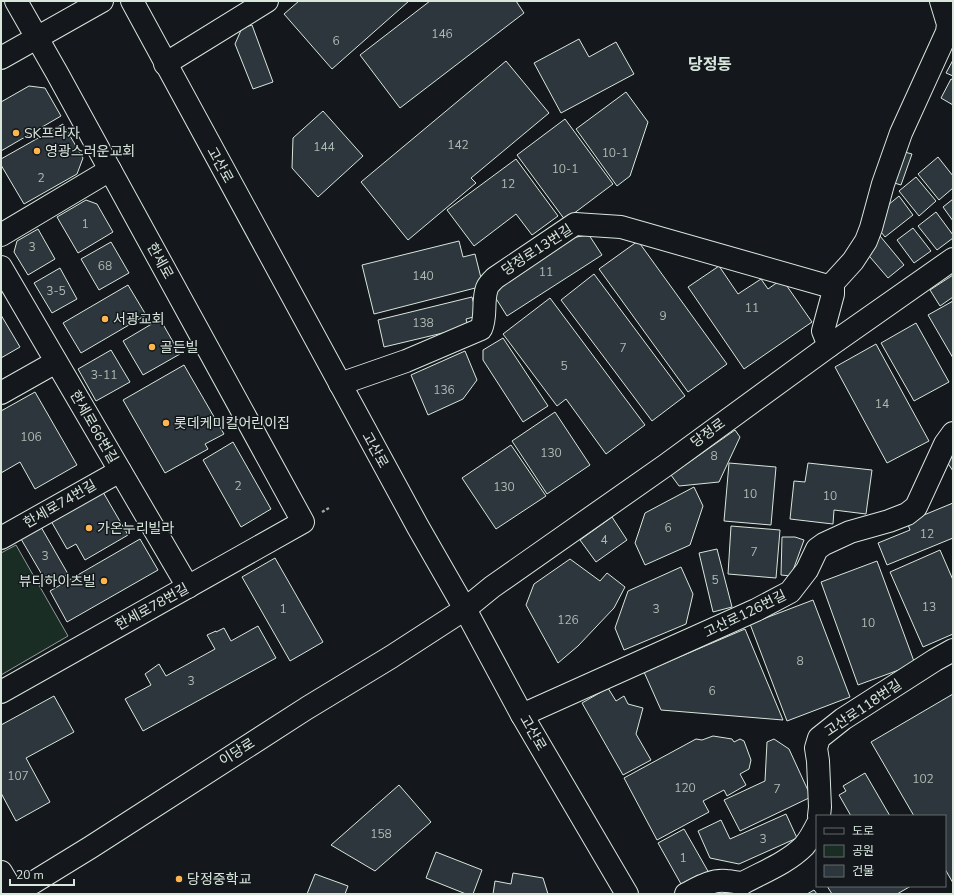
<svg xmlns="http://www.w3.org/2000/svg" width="954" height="895" viewBox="0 0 954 895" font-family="'Nunito Sans','Noto Sans KR',sans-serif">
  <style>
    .green { fill: #1a2d24; stroke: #939e99 }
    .building { fill: #2c363c; stroke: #d8e6dc }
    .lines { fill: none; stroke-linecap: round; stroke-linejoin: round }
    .minor-casing { stroke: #d8e6dc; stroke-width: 24 }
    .path { stroke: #9da8a2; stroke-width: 2.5; stroke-dasharray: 3 2; stroke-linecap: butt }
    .minor { stroke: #14181c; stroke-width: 22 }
    .poi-dot { fill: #ffb74d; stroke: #14181c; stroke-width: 1.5 }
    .labels { text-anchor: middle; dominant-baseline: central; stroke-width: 3; stroke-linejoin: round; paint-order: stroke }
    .number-label { font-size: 12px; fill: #adbab4 }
    .poi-label { font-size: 14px; fill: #d8e6dc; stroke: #14181c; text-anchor: start }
    .street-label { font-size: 14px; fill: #d8e6dc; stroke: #14181c }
    .quarter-label { font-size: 16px; font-weight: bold; fill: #d8e6dc; stroke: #14181c }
  </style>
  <rect width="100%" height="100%" fill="#14181c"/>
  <path class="green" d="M16,545l52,91 -67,39v-122z"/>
  <g class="building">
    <path d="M299,1h110l-77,68 -48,-55z"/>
    <path d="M430,1h86l8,12 -124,95 -40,-53z"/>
    <path d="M252,25l21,57 -20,7 -18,-45 7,-16z"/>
    <path d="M579,39l10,18 27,-15 18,32 -73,39 -27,-50z"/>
    <path d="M953,60v16l-7,-3z"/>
    <path d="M506,61l43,52 -78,65 5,5 -68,57 -47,-58z"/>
    <path d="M951,79l2,1v25l-12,-7z"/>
    <path d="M29,86l16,2 16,28 -60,35v-49z"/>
    <path d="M626,92l22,30 -18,54 -13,10 -41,-57z"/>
    <path d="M323,111l40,45 -45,41 -26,-29 1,-30z"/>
    <path d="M565,119l48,65 -48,36 -48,-65z"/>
    <path d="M63,124l20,34 -6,16 -53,30 -23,-39v-6z"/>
    <path d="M901,151l11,3 -11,31 -10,-3z"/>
    <path d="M938,157l15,19v12l-14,12 -21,-26z"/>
    <path d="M516,159l42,57 -26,19 -16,-21 -42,32 -27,-36z"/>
    <path d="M916,177l20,24 -17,15 -20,-25z"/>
    <path d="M899,196l14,19 -28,22 -7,-9 4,-18z"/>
    <path d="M953,199v22l-10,-14z"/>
    <path d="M86,200l11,4 16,28 -35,21 -21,-36z"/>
    <path d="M936,212l17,23v3l-16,12 -19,-24z"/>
    <path d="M913,228l18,23 -17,12 -17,-23z"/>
    <path d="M38,229l17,30 -27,16 -14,-23 3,-11z"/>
    <path d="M589,235l13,20 -95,61 -17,-27 80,-51z"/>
    <path d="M880,236l24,29 -16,13 -24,-28z"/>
    <path d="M459,241l4,16 12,-3 8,32 -109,28 -12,-49z"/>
    <path d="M638,241l89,123 -39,28 -89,-123z"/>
    <path d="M111,242l18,31 -30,17 -18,-31z"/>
    <path d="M719,266l19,28 23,-15 7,10 14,-10 30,43 -68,47 -56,-82z"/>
    <path d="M60,268l17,31 -25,14 -18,-30z"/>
    <path d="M594,274l91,122 -33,25 -91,-121z"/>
    <path d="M953,275v22l-13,9 -10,-16z"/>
    <path d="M128,285l18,30 -65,38 -18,-30z"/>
    <path d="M472,297l5,19 -11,3 2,8 -84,20 -6,-27z"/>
    <path d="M550,298l95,127 -39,29 -40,-55 -9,7 -54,-72z"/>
    <path d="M953,301v57l-25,-43z"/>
    <path d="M1,315l19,32 -19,11z"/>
    <path d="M160,319l20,35 -37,21 -20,-34z"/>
    <path d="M916,323l33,59 -35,19 -33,-58z"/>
    <path d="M503,338l45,68 -25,16 -40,-62v-10z"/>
    <path d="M876,344l53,97 -42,22 -52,-96z"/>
    <path d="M111,350l19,32 -34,19 -18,-32z"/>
    <path d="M465,351l12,29 -14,19 -35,16 -17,-40z"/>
    <path d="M184,365l40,69 -19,10 3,5 -43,24 -42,-73z"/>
    <path d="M35,392l42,73 -42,24 -15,-27 -19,11v-62z"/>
    <path d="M555,412l35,53 -43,29 -35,-53z"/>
    <path d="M735,430l5,7 -21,45 -40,4 -8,-11z"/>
    <path d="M233,442l38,67 -30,18 -38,-67z"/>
    <path d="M511,445l35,51 -50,33 -34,-51z"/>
    <path d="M953,449v22l-10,-15z"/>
    <path d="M729,463l47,4 -5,58 -47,-4z"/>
    <path d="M808,463l64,7 -6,44 -32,-4 -1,14 -43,-5 4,-38 11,1z"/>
    <path d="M694,487l9,19 -13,39 -45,20 -10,-22 10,-30z"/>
    <path d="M103,492l25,43 -43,25 -9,-16 -9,5 -16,-28z"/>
    <path d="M953,503v35l-66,27 -9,-22 32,-13 -3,-8z"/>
    <path d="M612,517l15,23 -31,22 -16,-22z"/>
    <path d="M731,526l49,4 -4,48 -48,-4z"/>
    <path d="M41,527l27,47 -20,11 -27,-46z"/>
    <path d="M782,537h13l9,3 -13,36 -10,-1z"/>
    <path d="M140,539l18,31 -91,52 -17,-31z"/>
    <path d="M717,549l15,58 -19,5 -14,-59z"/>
    <path d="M940,550l13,30v54l-30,13 -33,-75z"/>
    <path d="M275,558l48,84 -33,19 -48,-84z"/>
    <path d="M570,559l30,22 7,-8 18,14 -11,21 -36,38 -20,17 -32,-58 8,-21z"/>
    <path d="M877,561l38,103 -57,21 -37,-103z"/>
    <path d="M681,567l12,27 -7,30 -62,26 -9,-22 13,-37z"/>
    <path d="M813,600l37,97 -63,24 -37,-97z"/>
    <path d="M258,626l18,32 -133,73 -18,-32 26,-14 -6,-11 14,-10 7,12 49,-27 -8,-14 9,-4v1l8,-4 7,13z"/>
    <path d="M745,629l38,91 -122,-10 -17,-38z"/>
    <path d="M608,688l8,13 8,-5 4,8 15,4 -7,26 15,26 -28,15 -41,-72z"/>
    <path d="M953,694v189l-8,-14v-53h-31l-43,-74z"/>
    <path d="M54,696l20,36 -48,26 24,44 -34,19 -15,-28v-68z"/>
    <path d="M713,736l19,3 2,3 6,-3 4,2 7,19 -2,9 -9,5 6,11 -19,11 -3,-6 -21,11 6,11 -52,28 -33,-62 72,-39 6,1z"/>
    <path d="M774,739l15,10 22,48 -71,34 -16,-31 41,-19 2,-39z"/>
    <path d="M865,773l25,43h-39l-12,-21 7,-4 -3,-5z"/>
    <path d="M399,785l32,37 -56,49 -44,-26z"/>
    <path d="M786,814l11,24 -58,26 -29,-6 -12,-27 23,-11 9,19z"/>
    <path d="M684,829l25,44 -9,5 -2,-3 -17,9 -23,-41z"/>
    <path d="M436,852l46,18 -9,24h-7l-40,-16z"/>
    <path d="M513,873l30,5 5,16h-55l2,-13 16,3z"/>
    <path d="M315,874l33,12 -3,8h-38z"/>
    <path d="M827,886h84l-14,8h-65z"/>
    <path d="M814,890l3,4h-10z"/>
  </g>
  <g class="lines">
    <defs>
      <g id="minor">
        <path d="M132,1l286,526 47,82 57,106 105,179"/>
        <path d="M1,58l101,-57"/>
        <path d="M165,64l102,-63"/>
        <path d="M1,235l109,-65"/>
        <path d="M1,267l187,320"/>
        <path d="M833,283l20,-22 13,-20 5,-13 12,-44 18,-51 46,-101 1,-8 -7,-23"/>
        <path d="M340,384l66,-23 75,-32c6,-13 1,-27 6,-41 1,-3 5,-7 8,-10l80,-54 46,3 207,59 5,-3v11l-10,37 6,15"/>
        <path d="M1,393l55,-31"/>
        <path d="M1,538l119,-67"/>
        <path d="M1,692l302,-170 -246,-449 -41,-72"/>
        <path d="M522,715l234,-105 34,-18 17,-22 10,-21 7,-5 26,-12 39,-11 18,-7 9,-7 29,-63 8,-11"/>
        <path d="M819,816l1,-9 -2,-46 -2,-13 3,-10 24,-19 92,-59 18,-10"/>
        <path d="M1,872l12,20"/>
        <path d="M9,894l25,-12 57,-35 216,-139 84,-51 74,-48 27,-22 174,-122 163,-119 124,-87"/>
        <path d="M686,894c12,-6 26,-15 40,-13 6,0 11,2 17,2 20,-11 44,-20 61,-37 5,-6 9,-13 13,-21"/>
      </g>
    </defs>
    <use href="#minor" class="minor-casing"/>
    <path class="path" d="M322,512l7,-4"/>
    <use href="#minor" class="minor"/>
  </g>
  <g class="poi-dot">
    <circle cx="16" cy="133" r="4"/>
    <circle cx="37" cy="151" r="4"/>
    <circle cx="105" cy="319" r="4"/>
    <circle cx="152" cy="347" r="4"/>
    <circle cx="166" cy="423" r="4"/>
    <circle cx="89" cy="528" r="4"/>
    <circle cx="104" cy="581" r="4"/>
    <circle cx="179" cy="879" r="4"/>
  </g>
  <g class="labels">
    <g class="number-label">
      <text x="442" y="34">146</text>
      <text x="336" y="41">6</text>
      <text x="458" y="145">142</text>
      <text x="324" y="147">144</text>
      <text x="615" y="153">10-1</text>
      <text x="565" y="169">10-1</text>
      <text x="41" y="178">2</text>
      <text x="508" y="184">12</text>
      <text x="85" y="224">1</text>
      <text x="32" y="247">3</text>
      <text x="105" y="266">68</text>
      <text x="546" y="272">11</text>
      <text x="423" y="276">140</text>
      <text x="56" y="291">3-5</text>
      <text x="752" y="308">11</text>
      <text x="663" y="316">9</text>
      <text x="423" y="323">138</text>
      <text x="623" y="348">7</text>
      <text x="564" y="366">5</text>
      <text x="104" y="375">3-11</text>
      <text x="444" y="390">136</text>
      <text x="882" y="404">14</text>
      <text x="31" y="437">106</text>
      <text x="551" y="453">130</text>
      <text x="714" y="456">8</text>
      <text x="238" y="486">2</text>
      <text x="504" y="487">130</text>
      <text x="750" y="494">10</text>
      <text x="830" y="496">10</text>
      <text x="668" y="528">6</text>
      <text x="927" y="534">12</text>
      <text x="604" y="540">4</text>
      <text x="754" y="552">7</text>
      <text x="45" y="556">3</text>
      <text x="715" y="580">5</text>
      <text x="929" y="607">13</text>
      <text x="283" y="609">1</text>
      <text x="656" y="609">3</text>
      <text x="568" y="620">126</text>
      <text x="868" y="623">10</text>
      <text x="800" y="661">8</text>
      <text x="191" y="681">3</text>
      <text x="712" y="691">6</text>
      <text x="18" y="776">107</text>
      <text x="923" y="779">102</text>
      <text x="685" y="788">120</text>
      <text x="777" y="789">7</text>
      <text x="381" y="834">158</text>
      <text x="763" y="839">3</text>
      <text x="683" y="858">1</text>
    </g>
    <g class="poi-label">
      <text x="24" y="133">SK프라자</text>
      <text x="45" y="151">영광스러운교회</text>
      <text x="113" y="319">서광교회</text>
      <text x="160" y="347">골든빌</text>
      <text x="174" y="423">롯데케미칼어린이집</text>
      <text x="97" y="528">가온누리빌라</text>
      <text x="96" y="581" text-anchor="end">뷰티하이츠빌</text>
      <text x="187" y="879">당정중학교</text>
    </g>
    <g class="street-label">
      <text transform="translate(220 165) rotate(61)">고산로</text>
      <text transform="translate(537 250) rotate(-33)">당정로13번길</text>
      <text transform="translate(160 261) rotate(61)">한세로</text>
      <text transform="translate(94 427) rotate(60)">한세로66번길</text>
      <text transform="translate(708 433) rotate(-36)">당정로</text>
      <text transform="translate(375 450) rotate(61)">고산로</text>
      <text transform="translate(60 504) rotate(-30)">한세로74번길</text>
      <text transform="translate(152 607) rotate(-29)">한세로78번길</text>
      <text transform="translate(745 614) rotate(-26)">고산로126번길</text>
      <text transform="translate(863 708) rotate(-34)">고산로118번길</text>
      <text transform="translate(533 733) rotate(60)">고산로</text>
      <text transform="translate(237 752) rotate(-32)">이당로</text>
    </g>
    <g class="quarter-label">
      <text x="710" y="65">당정동</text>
    </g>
  </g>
  <rect width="954" height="895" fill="none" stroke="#d8e6dc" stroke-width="4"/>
  <rect x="816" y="815" width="130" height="72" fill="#14181c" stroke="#626a69"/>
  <rect x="824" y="828" width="20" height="6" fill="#14181c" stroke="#626a69"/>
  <text x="852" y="835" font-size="12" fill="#d8e6dc">도로</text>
  <rect x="824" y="845" width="20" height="12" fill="#1a2d24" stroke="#626a69"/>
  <text x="852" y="855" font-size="12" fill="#d8e6dc">공원</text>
  <rect x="824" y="865" width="20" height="12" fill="#2c363c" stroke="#626a69"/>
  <text x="852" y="875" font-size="12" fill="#d8e6dc">건물</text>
  <path d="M10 879v6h64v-6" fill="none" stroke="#d8e6dc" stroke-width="2"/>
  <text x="16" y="879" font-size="12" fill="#d8e6dc" stroke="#14181c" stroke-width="3" paint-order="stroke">20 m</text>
</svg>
